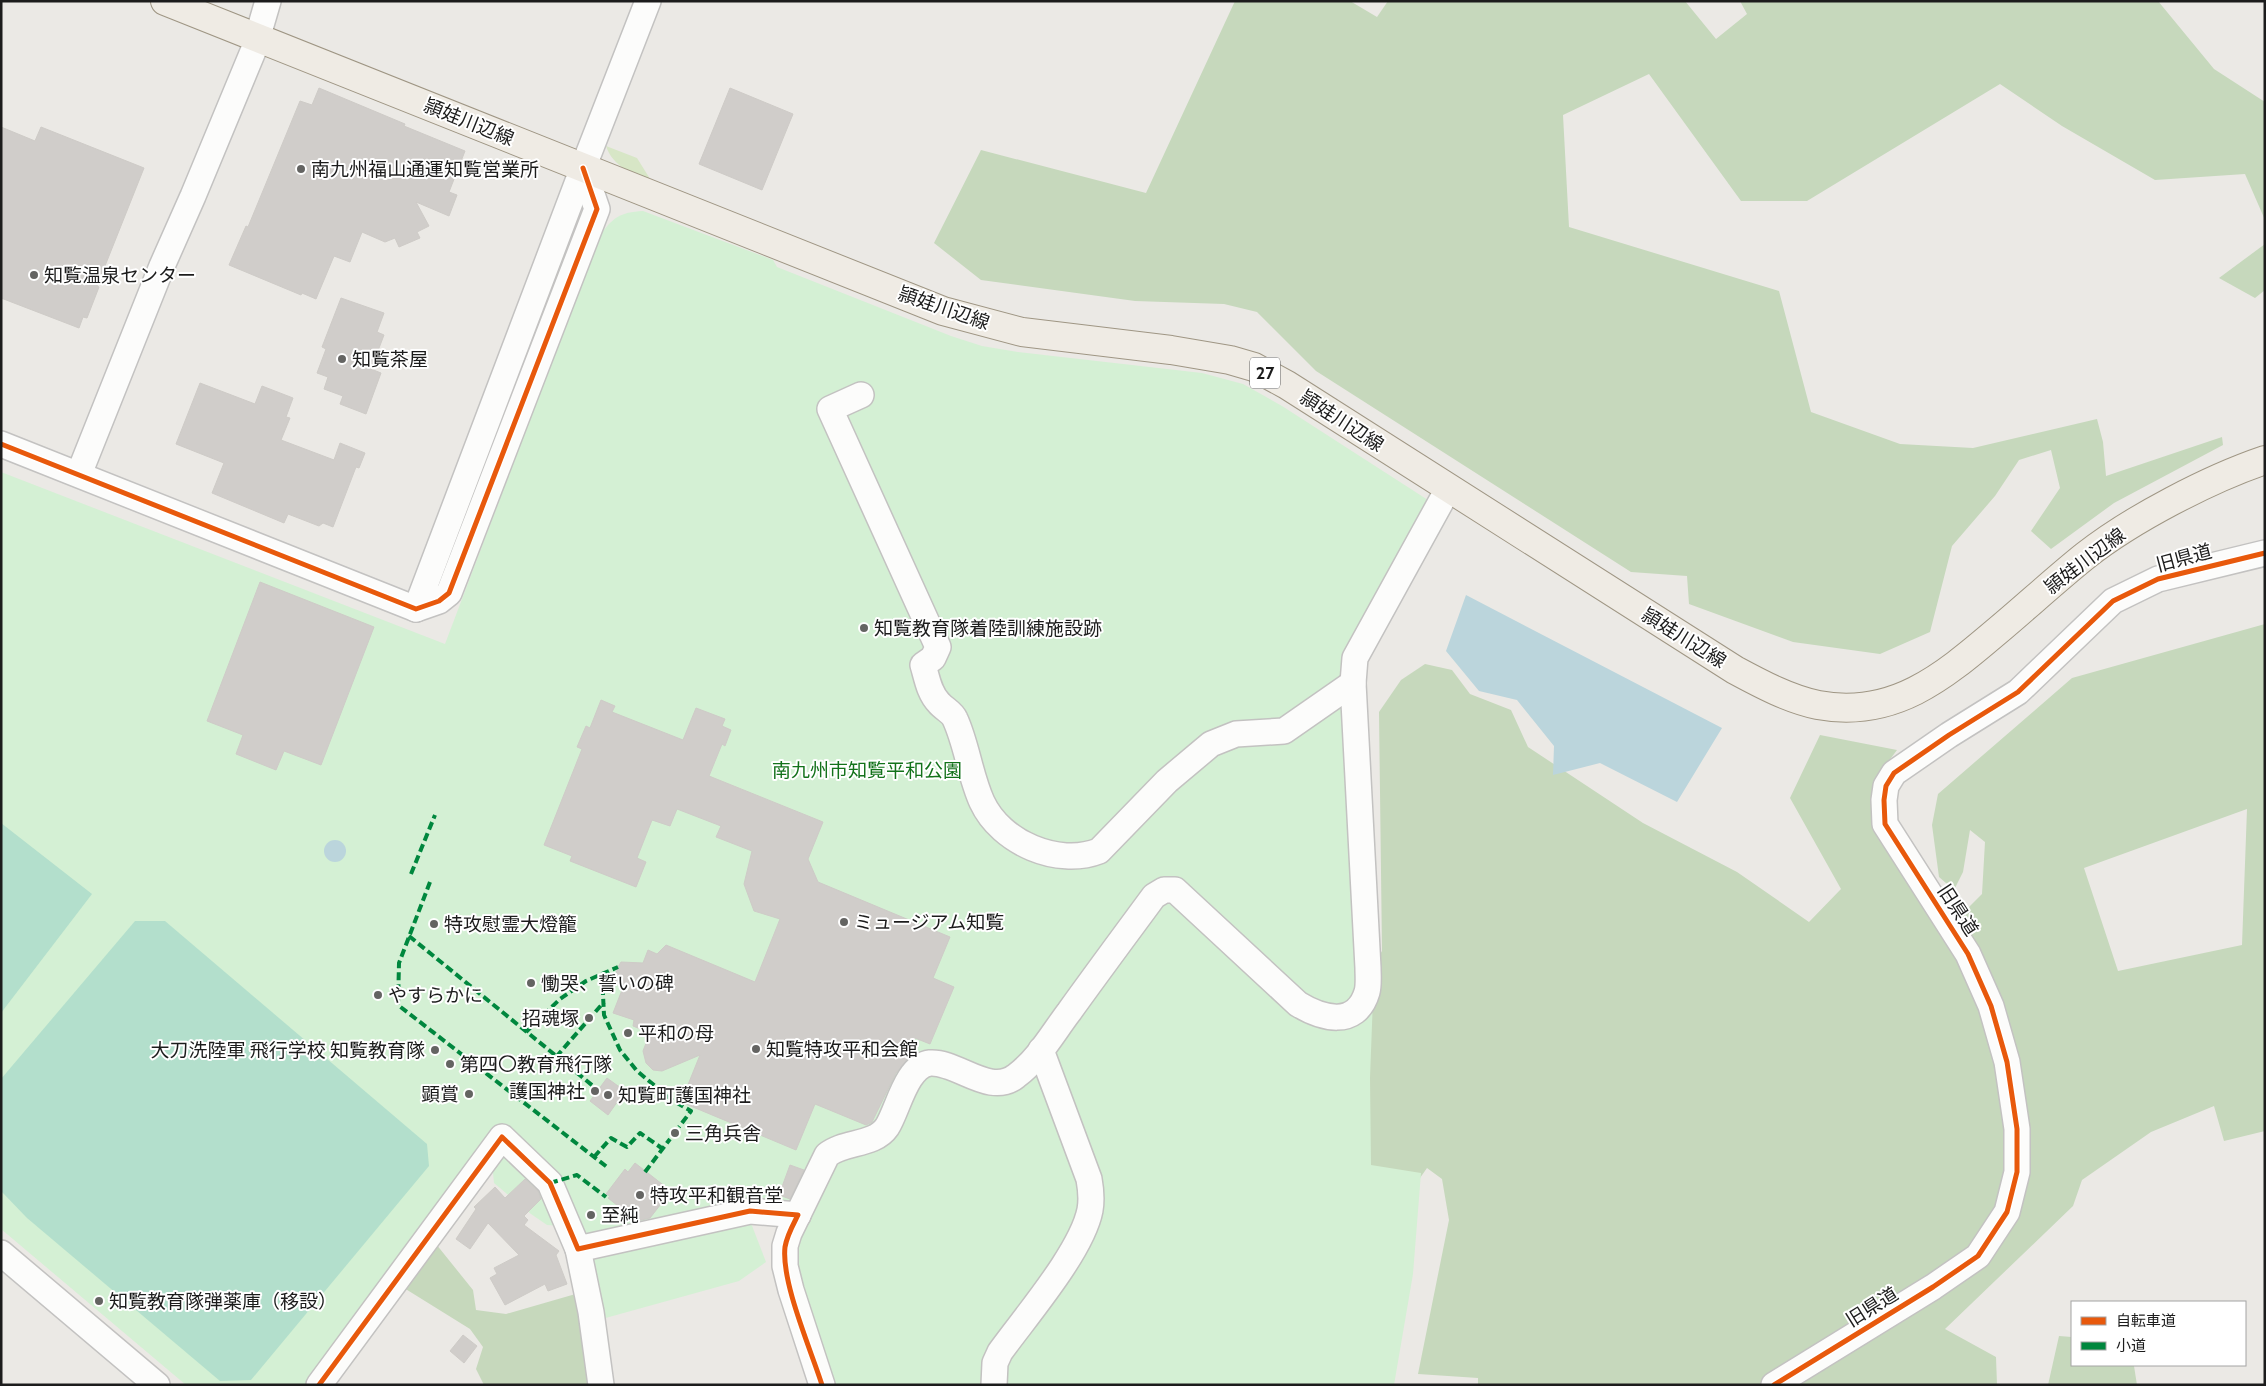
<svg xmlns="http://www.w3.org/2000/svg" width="2266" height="1386" viewBox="0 0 2266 1386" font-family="Cabin,'Noto Sans JP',sans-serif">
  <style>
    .grass { fill: #d7e6c6 }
    .forest { fill: #c6d8bc; fill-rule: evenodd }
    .park { fill: #d4f0d4 }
    .pitch { fill: #b3dfcc }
    .water { fill: #bbd5dc }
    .building { fill: #d0cdca; stroke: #cecbc7 }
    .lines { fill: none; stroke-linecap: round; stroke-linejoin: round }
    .minor-casing { stroke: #c3c2c1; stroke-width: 28 }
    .major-casing { stroke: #9f9684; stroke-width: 30 }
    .minor { stroke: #fcfcfb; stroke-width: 25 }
    .major { stroke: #efebe4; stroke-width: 28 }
    .quiet { stroke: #00873e; stroke-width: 4; stroke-dasharray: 8 4; stroke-linecap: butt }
    .cycleway-casing { stroke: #fff; stroke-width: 8 }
    .cycleway { stroke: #e8590c; stroke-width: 5 }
    .poi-dot { fill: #646462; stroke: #fff; stroke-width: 2 }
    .labels { text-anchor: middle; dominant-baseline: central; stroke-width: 4; stroke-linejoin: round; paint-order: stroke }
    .shield { fill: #fff; stroke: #606060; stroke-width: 1 }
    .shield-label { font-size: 18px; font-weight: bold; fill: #1c1c1c }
    .street-label { font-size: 19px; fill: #1c1c1c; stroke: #fff }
    .poi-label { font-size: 19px; fill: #1c1c1c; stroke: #fff; text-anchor: start }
    .park-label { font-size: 19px; fill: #13721b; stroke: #fff }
  </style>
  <rect width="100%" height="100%" fill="#ebe9e5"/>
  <path class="grass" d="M606,146l31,12 15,24c-19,-8 -39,-15 -46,-36z"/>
  <g class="forest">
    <path d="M1235,1h115l27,16 11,-16h297l31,38 31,-25 -7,-13h418l56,68 51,33v118l-20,-46 -90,6 -93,-54 -62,-42 -193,117h-66l-92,-127 -86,41 6,112 210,64 32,121 89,32 73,4 124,-29 6,23 3,34 116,-39 1,8 -109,58 -63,46 -20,-18 29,-43 -9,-38 -32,10 -24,36 -43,50 -22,86 -50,22 -87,-12 -104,-38 -2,-28 -56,-4 -315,-201 -59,-59 -33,-8 -89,-3 -154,-21 -47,-37 47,-93 165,43z"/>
    <path d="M2265,244v46l-10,8 -36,-20z"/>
    <path d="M2265,624v507l-41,10 -10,-35 -63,26 -69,48 -9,26 -128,123 51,28 1,28h-519v-7l-60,-4 31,-154 -7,-41 -15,-11 -35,50 -287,-113 230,-75 47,-79 -3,-239 22,-32 24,-16 27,6 18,24 41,16 17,37 115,76 94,49 72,50 32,-33 -51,-91 30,-63 77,15 -23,31 -2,39 27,46 72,75 -10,-26 21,-21 3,-52 -15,-12 -7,42 -9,18 -15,-13 -7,-52 6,-31 134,-116zM2247,809l-5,136 -124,26 -34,-103z"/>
    <path d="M436,1244l37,46 3,20 30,4 73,-21 14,92h-109l-8,-16 7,-22 -13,-18 -66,-41z"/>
    <path d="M2059,1336l13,1v28l62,1 3,19h-89z"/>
  </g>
  <g class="park">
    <path d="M643,211l130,49 4,7 174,69 31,10 36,6 184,21 41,11 39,22 163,105 -78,146 -5,23 11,318 -3,80 1,87 50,8 -8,101 -19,111h-563l-38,-116 2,-22 17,-40 -217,32 -35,-13 -13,-1 -16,-11 -37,-31 -2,-21 -185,223h-121l-185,-156v-757l444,172 154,-407c13,-19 21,-25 44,-26z"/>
    <path d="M749,1218l17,44 -27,19 -137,38 -16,-66z"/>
  </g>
  <g class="pitch">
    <path d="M1,823l91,71 -91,119z"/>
    <path d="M135,921h30l262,223 2,22 -178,214 -31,1 -193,-163 -26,-27v-112z"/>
  </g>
  <g class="water">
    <path d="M1466,595l256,133 -45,74 -77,-39 -47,12 1,-29 -37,-46 -38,-9 -33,-40z"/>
    <circle cx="335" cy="851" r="11"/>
  </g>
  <g class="building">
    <path d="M319,88l86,36 -1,2 61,25 -16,41 8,3 -8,21 -33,-14 13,24 -12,6 3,6 -21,9 -4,-9 -10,4 -23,-10 -12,30 -16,-6 -18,43 -14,-6 -1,2 -72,-30 17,-39 2,1 52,-126 12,4z"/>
    <path d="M730,88l63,26 -31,76 -63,-26z"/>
    <path d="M1,127l34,14 6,-14 103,41 -47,118 2,1 -12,31 -4,-1 -4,11 -78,-30z"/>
    <path d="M341,298l43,15 -7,19 7,3 -13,34 10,4 -15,41 -26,-10 3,-8 -19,-7 4,-12 -11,-4 9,-24 -4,-2z"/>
    <path d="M200,383l55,21 7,-18 31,12 -7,19 4,1 -9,22 53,20 6,-17 25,10 -6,15 -3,-1 -23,60 -10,-4 -4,3 -31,-12 -4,9 -72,-30 12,-30 -48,-19z"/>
    <path d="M260,582l114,45 -53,138 -37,-14 -8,19 -40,-16 7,-19 -36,-14z"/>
    <path d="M601,700l14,6 -3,6 71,28 13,-32 29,11 -3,7 9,4 -6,16 -3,-2 -13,32 114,46 -15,37 10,23 132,55 -17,41 21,9 -24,57 -15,-6 -9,23 -10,12 -24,49 -6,3 -51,-21 -19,46 -115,-48 19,-47 -38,16 -9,-1 -7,-7 -3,-12 7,-18 -17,-7 1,-6 -21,-7 9,-23 -8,-10 4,-13 3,-5 22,1 5,-13 9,4 9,-9 89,37 25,-63 -26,-8 -10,-27 8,-33 -36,-14 5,-11 -44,-17 -7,17 -18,-6 -15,38 9,4 -10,25 -66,-26 2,-5 -28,-11 38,-96 -5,-2 9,-21 4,2z"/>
    <path d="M607,1078l18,13 -17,24 -18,-14z"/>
    <path d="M635,1163l36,28 -21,27 -13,3 -29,-23 2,-2 -4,-2 19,-25 3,3z"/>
    <path d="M790,1165l14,5 -14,29 -11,-4z"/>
    <path d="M525,1179l13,12 3,8 -17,17 4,4 -4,5 35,26 -3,4 11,29 -19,7 -3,-7 -40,21 -15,-27 7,-4 -3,-6 25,-13 -31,-32 -18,26 -14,-10 20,-30 -2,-2 21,-20 10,11z"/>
    <path d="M463,1335l14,11 -13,17 -14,-12z"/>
  </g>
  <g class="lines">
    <defs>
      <g id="minor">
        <path d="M861,395l-31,14 108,238 -5,11 -10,7c4,13 6,28 16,38 5,6 13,9 16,16 12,26 15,57 27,83 19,41 76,65 117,49l68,-70 44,-37 25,-10 48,-3 69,-48"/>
        <path d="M1,444l415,165 23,-8 10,-8 148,-384 -14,-41"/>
        <path d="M79,474l83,-208 31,-70 61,-147 14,-48"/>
        <path d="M416,609l167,-441 65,-167"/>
        <path d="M578,1249l13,63 10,73"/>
        <path d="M1,1253l156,132"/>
        <path d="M319,1385l183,-248 48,46 28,66 172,-38 48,4"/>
        <path d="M822,1385l-31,-95 -6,-24v-20l4,-13 38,-78c17,-14 47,-9 60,-28 11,-17 19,-61 43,-64 27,-2 60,34 86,13 22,-16 37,-43 53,-64 28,-39 57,-78 85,-116l10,-6h11l123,114c23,14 58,25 69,-12 2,-7 1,-17 1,-24l-15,-285 2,-25 93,-169"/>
        <path d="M994,1385l1,-22 5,-11c26,-36 82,-101 90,-142 2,-11 1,-20 -1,-31l-48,-129"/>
        <path d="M1774,1385l159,-98 45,-31 29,-44 10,-40v-43l-10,-67 -16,-56 -23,-52 -83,-130 -1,-24 2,-14 8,-13 55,-38 69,-43 95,-91 45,-22 107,-26"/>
      </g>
      <path id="major" d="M165,1l778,310 79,21 149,18 59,10 24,7 33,18 448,285c26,14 54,29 83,35 75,14 125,-28 178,-73 30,-25 59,-52 89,-76 47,-37 124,-77 180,-96"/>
    </defs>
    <use href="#minor" class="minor-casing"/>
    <use href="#major" class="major-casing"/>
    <use href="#minor" class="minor"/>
    <use href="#major" class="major"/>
    <g class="quiet">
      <path d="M411,874l24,-59"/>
      <path d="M430,882l-31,81 -1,42 209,162"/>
      <path d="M409,936l189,154"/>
      <path d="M602,975l2,40 16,35 17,21 35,29 19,11 -12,16"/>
      <path d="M526,1032l34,-33 26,-18 32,-14"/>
      <path d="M556,1057l48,-55"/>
      <path d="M594,1157l17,-19 16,9 13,-14 23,16"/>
      <path d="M645,1172l25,-33"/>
      <path d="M550,1183l27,-8 29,22"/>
    </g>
    <defs>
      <g id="cycleway">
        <path d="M1,444l415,165 23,-8 10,-8 148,-384 -14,-41"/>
        <path d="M319,1385l183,-248 48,46 28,66 172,-38 48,4c-5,10 -11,20 -13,32 -4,35 26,103 37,138"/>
        <path d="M1774,1385l159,-98 45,-31 29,-44 10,-40v-43l-10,-67 -16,-56 -23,-52 -83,-130 -1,-24 2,-14 8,-13 55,-38 69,-43 95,-91 45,-22 107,-26"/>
      </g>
    </defs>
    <use href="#cycleway" class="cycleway-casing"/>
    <use href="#cycleway" class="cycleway"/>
  </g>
  <g class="poi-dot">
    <circle cx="301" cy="169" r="5"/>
    <circle cx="34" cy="275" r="5"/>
    <circle cx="342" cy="359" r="5"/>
    <circle cx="864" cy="628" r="5"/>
    <circle cx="844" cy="922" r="5"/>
    <circle cx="434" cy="924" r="5"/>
    <circle cx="531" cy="983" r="5"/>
    <circle cx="378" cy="995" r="5"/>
    <circle cx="589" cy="1018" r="5"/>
    <circle cx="628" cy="1033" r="5"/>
    <circle cx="756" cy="1049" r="5"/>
    <circle cx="435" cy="1050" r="5"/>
    <circle cx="450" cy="1064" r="5"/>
    <circle cx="595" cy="1091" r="5"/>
    <circle cx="469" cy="1094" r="5"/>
    <circle cx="608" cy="1095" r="5"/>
    <circle cx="675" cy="1133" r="5"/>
    <circle cx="640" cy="1195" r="5"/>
    <circle cx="591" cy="1215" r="5"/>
    <circle cx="99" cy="1301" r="5"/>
  </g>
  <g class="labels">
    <rect class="shield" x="1250" y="357.5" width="30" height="31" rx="4"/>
    <g class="shield-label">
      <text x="1265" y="373">27</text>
    </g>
    <g class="street-label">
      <text transform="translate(469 122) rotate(22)">頴娃川辺線</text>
      <text transform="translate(944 308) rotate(19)">頴娃川辺線</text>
      <text transform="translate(1342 421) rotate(33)">頴娃川辺線</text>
      <text transform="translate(2184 558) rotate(-15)">旧県道</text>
      <text transform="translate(2085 561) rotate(-37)">頴娃川辺線</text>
      <text transform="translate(1684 638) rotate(32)">頴娃川辺線</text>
      <text transform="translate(1958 910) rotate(57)">旧県道</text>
      <text transform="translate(1872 1307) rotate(-32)">旧県道</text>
    </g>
    <g class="poi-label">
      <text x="311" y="169">南九州福山通運知覧営業所</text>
      <text x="44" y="275">知覧温泉センター</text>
      <text x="352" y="359">知覧茶屋</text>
      <text x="874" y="628">知覧教育隊着陸訓練施設跡</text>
      <text x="854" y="922">ミュージアム知覧</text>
      <text x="444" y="924">特攻慰霊大燈籠</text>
      <text x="541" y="983">慟哭、誓いの碑</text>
      <text x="388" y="995">やすらかに</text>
      <text x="579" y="1018" text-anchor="end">招魂塚</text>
      <text x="638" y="1033">平和の母</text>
      <text x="766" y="1049">知覧特攻平和会館</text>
      <text x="425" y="1050" text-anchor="end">大刀洗陸軍 飛行学校 知覧教育隊</text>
      <text x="460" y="1064">第四〇教育飛行隊</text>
      <text x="585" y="1091" text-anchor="end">護国神社</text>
      <text x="459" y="1094" text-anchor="end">顕賞</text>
      <text x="618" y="1095">知覧町護国神社</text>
      <text x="685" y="1133">三角兵舎</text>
      <text x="650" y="1195">特攻平和観音堂</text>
      <text x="601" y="1215">至純</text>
      <text x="109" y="1301">知覧教育隊弾薬庫（移設）</text>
    </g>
    <g class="park-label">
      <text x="867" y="770">南九州市知覧平和公園</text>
    </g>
  </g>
  <rect width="2266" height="1386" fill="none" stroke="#1c1c1c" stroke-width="5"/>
  <rect x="2071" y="1301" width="175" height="65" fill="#ffffff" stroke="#a4a4a4"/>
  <rect x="2081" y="1317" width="25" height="8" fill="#e8590c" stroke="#a4a4a4"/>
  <text x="2116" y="1326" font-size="15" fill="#1c1c1c">自転車道</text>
  <rect x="2081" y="1342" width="25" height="8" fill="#00873e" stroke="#a4a4a4"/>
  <text x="2116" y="1351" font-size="15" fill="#1c1c1c">小道</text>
</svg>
